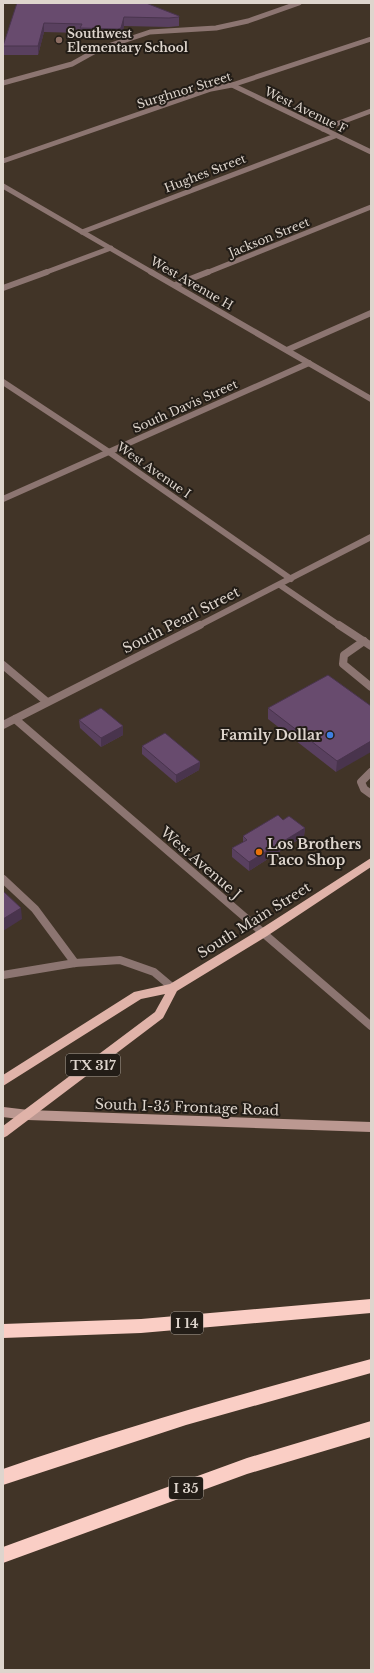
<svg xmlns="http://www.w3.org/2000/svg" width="374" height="1673" viewBox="0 0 374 1673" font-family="'Libre Baskerville',serif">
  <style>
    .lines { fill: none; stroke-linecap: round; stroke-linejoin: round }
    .service { stroke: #8c7571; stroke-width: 8 }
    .minor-far2 { stroke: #8c7571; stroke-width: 5 }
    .minor-far1 { stroke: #8c7571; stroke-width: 6 }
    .minor { stroke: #8c7571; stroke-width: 8 }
    .secondary { stroke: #bb9891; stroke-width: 10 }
    .primary { fill: #e0b3a9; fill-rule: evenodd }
    .motorway { fill: #facec5; fill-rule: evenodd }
    .wall { fill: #59405f }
    .shaded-wall { fill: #49344d }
    .building { fill: #684b6e; stroke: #49344d }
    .education-dot { fill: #8d6e63; stroke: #231d17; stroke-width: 1.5 }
    .shop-dot { fill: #3f7fe0; stroke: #231d17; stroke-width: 1.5 }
    .food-dot { fill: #e8710a; stroke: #231d17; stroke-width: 1.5 }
    .labels { text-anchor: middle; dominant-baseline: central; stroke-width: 4; stroke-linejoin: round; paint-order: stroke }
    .far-poi-label { font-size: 12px; font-weight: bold; fill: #ded5cd; stroke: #231d17; text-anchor: start }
    .far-street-label { font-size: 12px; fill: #ded5cd; stroke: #231d17 }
    .shield { fill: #231d17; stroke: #a69e96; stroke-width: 1 }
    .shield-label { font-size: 13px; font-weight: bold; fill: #ded5cd }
    .street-label { font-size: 14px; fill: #ded5cd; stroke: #231d17 }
    .poi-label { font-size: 14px; font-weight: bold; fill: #ded5cd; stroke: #231d17; text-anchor: end }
  </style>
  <rect width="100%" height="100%" fill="#413427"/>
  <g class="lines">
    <g class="service">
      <path d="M364,641l-20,14 -1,9 28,23"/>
      <path d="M371,772l-10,10 3,7 7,5"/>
      <path d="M3,879l32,30 40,54"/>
    </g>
    <g class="minor-far2">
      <path d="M3,83l69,-19 27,-15 51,-17 66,-4 32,-7 51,-18"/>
      <path d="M232,85l139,67"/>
      <path d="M323,129l48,-18"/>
      <path d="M3,161l208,-72 21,-4 139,-46"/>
      <path d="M3,186l150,87"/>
      <path d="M82,232l253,-96"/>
      <path d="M44,273l67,-25"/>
      <path d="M206,273l165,-66"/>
    </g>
    <g class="minor-far1">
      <path d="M151,272l220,127"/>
      <path d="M175,285l33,-13"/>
      <path d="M3,288l44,-16"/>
      <path d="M287,350l84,-37"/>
      <path d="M3,382l106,70 182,127"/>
      <path d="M3,499l306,-136"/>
      <path d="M280,585l60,41"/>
      <path d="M198,626l173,-89"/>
    </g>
    <g class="minor">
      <path d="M339,625l32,21"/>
      <path d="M3,665l44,37"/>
      <path d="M15,719l356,307"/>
      <path d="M3,725l197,-100"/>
      <path d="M3,975l72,-12 45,-3 34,12 19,16"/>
    </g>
    <path class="secondary" d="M3,1112l25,3 343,12"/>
    <path class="primary" d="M371,858v9l-104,69 -90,55 -14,27 -156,118 -4,2v-12l152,-114 10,-18 -24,5 -138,87v-11l131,-83 36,-8 89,-54z"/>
    <g class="motorway">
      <path d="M371,1299v14l-230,20 -138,5v-14l138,-5z"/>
      <path d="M371,1359v14l-185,52 -183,60v-16c121,-42 244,-77 368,-110z"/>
      <path d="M371,1421v16l-124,37 -244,89v-16l244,-89z"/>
    </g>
  </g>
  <g class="wall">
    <path d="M17,3l162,13v10l-10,1 -45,-1 -3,11 -2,1 -38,-1v-4l-37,-1 -6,23h-34l-1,-9z"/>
    <path d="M371,706l-35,66 -68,-53v-11z"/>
    <path d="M79,720l44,15 -22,12 -21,-19z"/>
    <path d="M142,746l58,16 -1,8 -23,13 -34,-29z"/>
    <path d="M283,820l22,8 -1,8 -55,35 -17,-14v-9l11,-6v-6z"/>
  </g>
  <g class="shaded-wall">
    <path d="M124,17v9l-3,11 -2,1 -1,-9z"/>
    <path d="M44,23v9l-6,23v-9z"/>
    <path d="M123,726v9l-22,12v-9z"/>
    <path d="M371,741v11l-35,20 1,-11z"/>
    <path d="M200,762l-1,8 -23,13v-8z"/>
    <path d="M305,828l-1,8 -55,35v-9z"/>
    <path d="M21,908l1,11 -19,12v-12z"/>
  </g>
  <g class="building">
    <path d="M17,3h129l33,13v1l-10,1 -45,-1 -3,11 -3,1 -38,-1 2,-4 -38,-1 -6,23h-35z"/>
    <path d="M328,675l43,31v35l-34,20 -69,-53z"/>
    <path d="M101,708l22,18 -22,12 -22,-18z"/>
    <path d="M165,733l35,29 -24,13 -34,-29z"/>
    <path d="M278,815l5,5 6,-4 16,12 -56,34 -17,-14 15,-8 -4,-4z"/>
    <path d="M3,891l18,17 -18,11z"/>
  </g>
  <circle class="education-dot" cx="59" cy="40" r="4"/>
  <circle class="shop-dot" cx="330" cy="735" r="4"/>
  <circle class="food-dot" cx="259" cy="852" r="4"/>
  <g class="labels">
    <g class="far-poi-label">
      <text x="67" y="33">Southwest<tspan x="67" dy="14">Elementary School</tspan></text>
    </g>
    <g class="far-street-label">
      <text transform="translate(184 90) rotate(-17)">Surghnor Street</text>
      <text transform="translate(306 110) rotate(26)">West Avenue F</text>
      <text transform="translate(205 173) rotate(-21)">Hughes Street</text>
      <text transform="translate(269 237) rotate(-22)">Jackson Street</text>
      <text transform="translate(192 283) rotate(30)">West Avenue H</text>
      <text transform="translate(185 406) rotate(-24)">South Davis Street</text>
      <text transform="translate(154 470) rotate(35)">West Avenue I</text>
    </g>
    <g class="shield">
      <rect x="66" y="1054" width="54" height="22" rx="3"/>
      <rect x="171" y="1312" width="32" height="22" rx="3"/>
      <rect x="169" y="1477" width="34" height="22" rx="3"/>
    </g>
    <g class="shield-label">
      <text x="93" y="1065">TX 317</text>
      <text x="187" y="1323">I 14</text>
      <text x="186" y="1488">I 35</text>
    </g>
    <g class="street-label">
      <text transform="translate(181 620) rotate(-27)">South Pearl Street</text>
      <text transform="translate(201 863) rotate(41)">West Avenue J</text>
      <text transform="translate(254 920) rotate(-32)">South Main Street</text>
      <text transform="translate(187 1107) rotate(2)">South I-35 Frontage Road</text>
    </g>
    <g class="poi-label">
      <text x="322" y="735">Family Dollar</text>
      <text x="267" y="844" text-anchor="start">Los Brothers<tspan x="267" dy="16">Taco Shop</tspan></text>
    </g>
  </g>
  <rect width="374" height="1673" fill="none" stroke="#ded5cd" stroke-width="8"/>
</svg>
